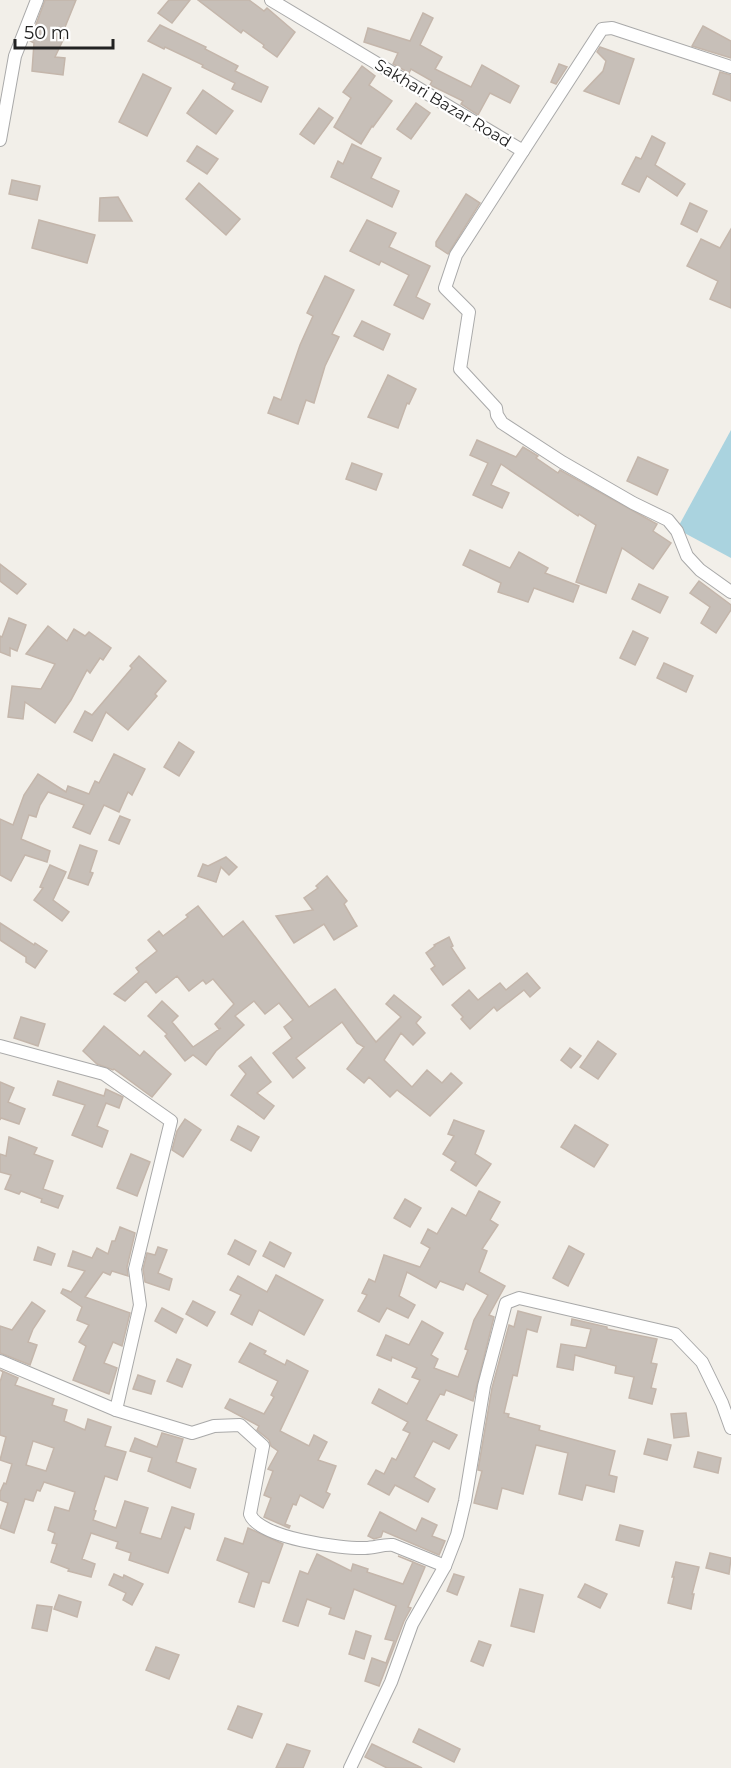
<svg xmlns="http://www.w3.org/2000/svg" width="731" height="1768" viewBox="0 0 731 1768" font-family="Montserrat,sans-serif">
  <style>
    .water { fill: #aad3df }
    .building { fill: #c7bfb8; stroke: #c4b6ab; stroke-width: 1.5; fill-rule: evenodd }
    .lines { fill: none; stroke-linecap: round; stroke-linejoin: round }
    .street-casing { stroke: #a9a9a9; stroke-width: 14 }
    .street { stroke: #fff; stroke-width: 12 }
    .labels { text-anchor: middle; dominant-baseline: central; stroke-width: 4.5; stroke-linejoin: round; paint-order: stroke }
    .street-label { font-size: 16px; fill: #222; stroke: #fff }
  </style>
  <rect width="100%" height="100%" fill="#f2efe9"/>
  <path class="water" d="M731,430v128l-54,-29z"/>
  <g class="building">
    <path d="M45,0h31l-15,37 3,1 -9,19 10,1 -2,17 -31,-4 2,-28 -4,-2z"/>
    <path d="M169,0h21l-18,23 -14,-10z"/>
    <path d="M198,0h51l15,11 3,-3 28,24 -18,25 -14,-10 1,-2 -21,-15 -2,3z"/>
    <path d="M423,13l10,5 -13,27 22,12 -7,12 36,18 11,-22 37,21 -9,17 -20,-10 -12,22 -17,-11 2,-3 -33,-16 2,-4 -21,-12 -2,4 -16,-9 5,-11 -34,-11 4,-14 42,13z"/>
    <path d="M160,25l46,22 -1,2 33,17 -3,5 33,16 -7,15 -29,-13 3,-6 -33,-16 1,-2 -38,-18 -1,2 -16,-8z"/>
    <path d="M703,26l28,15v17l-39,-12z"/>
    <path d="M600,47l34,12 -15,45 -35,-13 19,-20 3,-10 -9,-9z"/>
    <path d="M559,64l8,3 -11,17 -5,-2z"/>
    <path d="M362,66l13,10 -6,9 23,16 -19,26 -1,-1 -11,18 -27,-17 17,-29 -8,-6z"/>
    <path d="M720,72l11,3v26l-18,-7z"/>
    <path d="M143,74l28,14 -24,48 -28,-14z"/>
    <path d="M203,90l30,21 -17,23 -29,-21z"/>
    <path d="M416,103l14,10 -19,26 -14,-10z"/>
    <path d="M319,108l14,10 -19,26 -14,-10z"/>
    <path d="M652,136l13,7 -10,22 30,19 -8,12 -30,-20 -8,16 -17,-8 14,-27 5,2z"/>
    <path d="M352,144l29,14 -10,20 28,13 -7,16 -61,-30 7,-16 5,3z"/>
    <path d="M197,146l21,13 -11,15 -20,-13z"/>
    <path d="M12,180l28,6 -3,14 -28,-6z"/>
    <path d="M199,183l41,36 -14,16 -40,-36z"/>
    <path d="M466,194l14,9 -32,51 -12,-8v-4z"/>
    <path d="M118,197l14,24h-33l1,-23z"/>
    <path d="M690,203l17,8 -10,21 -16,-8z"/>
    <path d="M39,220l56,15 -8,28 -55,-15z"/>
    <path d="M367,220l29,13 -7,14 41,19 -14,31 14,7 -7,15 -29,-14 15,-30 -28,-14 -2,4 -29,-14z"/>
    <path d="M731,229v79l-21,-9 8,-18 -31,-15 14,-27 19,9z"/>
    <path d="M325,276l29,14 -22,44 7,3 -14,29 -11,37 -8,-3 -8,24 -30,-11 6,-16 7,3 19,-55 13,-29 -6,-3z"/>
    <path d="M362,321l28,13 -7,16 -29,-14z"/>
    <path d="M388,375l28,14 -7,15 -2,-1 -9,25 -30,-11z"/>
    <path d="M477,440l39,17 7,-10 15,9 -2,2 22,15 2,-3 93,52 4,2 -4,7 18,12 -18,26 -31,-21 -16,45 -30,-11 20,-57 -17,-11 -1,2 -77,-52 -10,21 18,8 -7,15 -29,-13 15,-32 -18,-8z"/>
    <path d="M638,457l30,13 -11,25 -30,-14z"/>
    <path d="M352,463l30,11 -6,16 -30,-11z"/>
    <path d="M470,550l40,18 9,-16 29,16 -3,5 34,13 -6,16 -39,-14 -6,14 -30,-10 3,-9 -38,-18z"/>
    <path d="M0,564l26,20 -9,10 -17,-13z"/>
    <path d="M699,581l32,24v5l-15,23 -15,-10 9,-16 -20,-14z"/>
    <path d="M639,584l29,13 -8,16 -28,-14z"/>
    <path d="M9,618l17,7 -9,26 -7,-3v8l-10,-4v-16l2,1z"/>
    <path d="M48,626l19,15 7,-12 11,7 4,-4 22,16 -8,12 -3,-2 -10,15 -3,-3 -16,30 -16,23 -30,-21 -2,17 -15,-2 4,-31 29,3 14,-25 -29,-10z"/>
    <path d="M633,631l15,7 -13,27 -15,-7z"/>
    <path d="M139,656l27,25 -11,13 2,2 -29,34 -22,-18 -14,29 -18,-9 11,-21 7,4 40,-47 -2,-2z"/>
    <path d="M664,663l29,13 -7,16 -29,-14z"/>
    <path d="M179,742l15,10 -15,24 -15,-9z"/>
    <path d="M114,754l31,15 -13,26 -4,-3 -9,20 -15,-7 -14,29 -17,-7 11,-22 -36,-13 -8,13 -4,12 -7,-2 -8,24 29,12 -3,11 -22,-7 -14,26 -11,-6v-56l13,6 11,-30 14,-21 28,18 2,-6 21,8 6,-13 4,2z"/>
    <path d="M120,816l10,4 -11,24 -10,-4z"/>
    <path d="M80,845l17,6 -7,21 3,1 -5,12 -20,-7z"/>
    <path d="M226,857l11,10 -8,8 -8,-8 -5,15 -18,-6 5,-12 5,2z"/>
    <path d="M50,865l16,7 -13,28 16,12 -7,9 -28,-21 9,-12 -3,-1z"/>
    <path d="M327,876l20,25 -3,3 13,22 -23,14 -10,-16 -30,19 -18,-27 37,-6 -9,-12 14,-10 -2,-2z"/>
    <path d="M198,906l25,31 20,-16 66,86 26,-18 41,53 25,-25 -15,-13 8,-9 27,22 -5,6 9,10 -12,12 -12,-12 -17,27 28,27 15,-17 15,13 9,-10 11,10 -32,33 -33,-26 -7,7 -21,-20 -5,6 -17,-14 17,-22 -7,-4 -15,-21 -46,36 9,10 -12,10 -20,-25 19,-15 -8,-11 9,-7 -14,-17 -14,11 -11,-13 -19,15 9,9 -28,26 -10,14 -13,-10 -8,6 -20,-25 2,-2 -19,-18 14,-15 16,15 -6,6 21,25 28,-19 -2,1 -4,-5 19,-20 -21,-25 -7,5 -3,-4 -14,11 -12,-15 -21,17 -10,-12 -21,20 -11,-7 25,-22 -3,-4 21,-17 -9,-11 11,-9 4,5 25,-19 -2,-2z"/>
    <path d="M0,923l34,22 1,-2 12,8 -12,17 -9,-6v-5l-26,-17z"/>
    <path d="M449,937l4,9 -2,1 14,21 -22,17 -12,-16 4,-3 -9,-13 9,-7 -1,-1z"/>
    <path d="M527,973l13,15 -10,9 -6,-7 -27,21 -3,-4 -24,22 -9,-10 2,-2 -11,-12 17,-15 9,10 22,-17 6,7z"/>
    <path d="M21,1017l24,7 -7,22 -24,-8z"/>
    <path d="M104,1026l36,30 4,-5 27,23 -19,23 -38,-28 -1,1 -16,-6 -14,-13z"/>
    <path d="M598,1041l18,13 -18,25 -18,-12z"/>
    <path d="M570,1048l11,8 -10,12 -10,-8z"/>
    <path d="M251,1057l20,25 -14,11 17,13 -10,13 -33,-24 15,-21 -7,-8z"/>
    <path d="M58,1081l46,15 2,-7 17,8 -4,11 -13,-5 -9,23 11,5 -6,16 -30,-12 13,-30 -32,-10z"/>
    <path d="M0,1082l14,6 -6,14 17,7 -6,15 -18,-6 -1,2z"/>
    <path d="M185,1119l16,11 -18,27 -11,-7 5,-19z"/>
    <path d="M454,1120l30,11 -9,23 16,10 -15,22 -25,-16 5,-8 -13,-8 11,-18 -6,-2z"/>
    <path d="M575,1125l33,20 -14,22 -33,-20z"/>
    <path d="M238,1126l21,11 -8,14 -20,-11z"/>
    <path d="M9,1137l28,11 -3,6 19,7 -10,28 20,7 -5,12 -17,-6 1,-3 -21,-8 -2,3 -14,-5 6,-14 -11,-3v-18l6,2z"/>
    <path d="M131,1154l19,8 -13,34 -20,-8z"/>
    <path d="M479,1191l21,11 -10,18 8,5 -16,24 5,2 -8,21 26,14 -16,29 5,2 -21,84 -27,-11 -2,5 -4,-1 -14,26 31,15 -8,14 -16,-8 -19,36 21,12 -7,13 -33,-17 -6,10 -21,-11 8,-14 8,4 8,-16 4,2 14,-27 -7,-3 5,-8 -36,-19 7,-14 28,15 13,-24 -8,-3 5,-9 -25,-11 -1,4 -14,-6 9,-20 23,10 13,-24 21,12 -12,22 7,4 -4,9 24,9 10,-27 -3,-1 9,-29 14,-25 -22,-12 -3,7 -23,-9 -4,7 -29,-16 -8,24 16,9 -7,13 -21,-10 -8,14 -21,-11 9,-16 -5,-2 7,-14 6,3 9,-27 36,12 10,-19 -9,-5 7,-14 9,5 15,-26 14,8z"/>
    <path d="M405,1199l16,9 -11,19 -16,-9z"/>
    <path d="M120,1227l15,6 -8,34 1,9 -16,-5 -2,4 -7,-3 -18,25 45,16 -8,33 -9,-4 -9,21 13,5 -8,26 -36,-14 13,-34 -7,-4 10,-17 -12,-5 5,-13 -21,-14 2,-4 8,3 14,-21 -17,-5 5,-15 19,7 5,-10 11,6 4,-13h3z"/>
    <path d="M235,1240l21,11 -7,14 -21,-11z"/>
    <path d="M270,1242l21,11 -7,14 -21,-11z"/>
    <path d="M569,1246l15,8 -16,32 -15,-8z"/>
    <path d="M38,1247l17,7 -4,11 -17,-5z"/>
    <path d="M158,1247l9,3 -9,23 14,6 -3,11 -24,-8 -2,-13 4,-16 8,2z"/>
    <path d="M276,1275l47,25 -19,35 -45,-25 -7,15 -21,-11 10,-19 -11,-5 8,-14 29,16z"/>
    <path d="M193,1301l22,11 -8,14 -21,-12z"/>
    <path d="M32,1302l13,9 -12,18 -5,13 9,3 -7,20 -30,-12v-27l12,4z"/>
    <path d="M162,1308l21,11 -7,14 -21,-12z"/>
    <path d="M518,1311l23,6 -4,15 -10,-3 -10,47 -4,-1 -9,38 5,1 -1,3 32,9 -1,4 76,21 -6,24 8,2 -3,15 -28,-7 -4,15 -23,-6 9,-41 -32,-8 -13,49 -21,-6 -5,21 -23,-6 8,-32 -4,-1 14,-82 17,-63 5,2z"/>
    <path d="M572,1319l35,8v2l50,10 -6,24 6,1 -6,24 5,1 -4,15 -23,-6 5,-21 -19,-4 1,-7 -41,-11 -2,15 -16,-3 4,-23 25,4 5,-19 -20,-4z"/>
    <path d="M250,1343l16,8 -2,3 21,11 2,-5 21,11 -28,60 29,15 5,-11 13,7 -9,18 18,6 -10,26 4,2 -7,14 -23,-13 -4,10 -3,-1 -8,20 5,2 -1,2 -25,-11 7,-19 -7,-3 9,-24 -5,-2 10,-18 -7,-5 -2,-6 -12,-10 2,-4 -34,-18 5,-9 34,15 10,-17 -3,-2 7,-14 -39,-19z"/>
    <path d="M177,1359l14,6 -9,22 -15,-6z"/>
    <path d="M0,1370l18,8 -3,7 39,14 -2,6 15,5 -3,11 21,9 3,-11 23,8 -6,19 21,6 -9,28 -12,-4 -11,34 2,1 -3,9 23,8 9,-27 23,7 -8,25 21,6 11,-32 22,7 -4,15 -5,-2 -17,46 -39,-13 2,-7 -15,-5 2,-6 -27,-9 -9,26 13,5 -4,13 -23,-6 1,-2 -18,-7 6,-18 -5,-1 3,-10 -7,-3 7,-23 14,4 6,-19 -31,-10 -4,9 -3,-1 -4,11 -8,-2 -11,34 -14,-5 8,-25 -8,-3v-8l4,-9 2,1 6,-20 -12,-4 6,-23 -6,-2v-53l3,-10zM33,1441l21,7 -8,23 -20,-6z"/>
    <path d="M138,1375l17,6 -4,13 -18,-5z"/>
    <path d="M686,1413l3,23 -15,2 -3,-24z"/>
    <path d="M162,1433l21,6 -7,23 20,7 -6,19 -42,-17 4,-13 -22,-7 5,-13 22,9z"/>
    <path d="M648,1439l23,6 -4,15 -23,-6z"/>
    <path d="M698,1452l23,6 -3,15 -24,-6z"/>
    <path d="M380,1512l36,19 6,-13 15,7 -5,11 13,5 -6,14 -56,-24 -2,6 -7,2 -6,-3z"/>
    <path d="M620,1525l23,6 -4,15 -23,-6z"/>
    <path d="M248,1528l35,16 -14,39 -7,-2 -8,26 -15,-5 10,-29 -32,-13 8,-22 18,6z"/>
    <path d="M710,1553l21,5 -2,16 -23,-6z"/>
    <path d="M317,1554l34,17 2,-7 15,5 -1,3 36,12 10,-22 -15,-6 27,11 -17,40 3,1 -7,13 -25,65 -14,-5 7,-23 14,5 8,-22 -9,-2 11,-33 -42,-17 -10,30 -15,-5 2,-6 -24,-9 -9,27 -15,-5 17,-50 8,3z"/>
    <path d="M676,1562l23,5 -7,27h2l-3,15 -23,-6 6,-26h-2z"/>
    <path d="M114,1574l9,4 1,-3 19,9 -11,21 -9,-5 3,-7 -17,-8z"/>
    <path d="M454,1574l10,3 -7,18 -10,-4z"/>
    <path d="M585,1584l22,10 -7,14 -22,-11z"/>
    <path d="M520,1589l23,6 -9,37 -23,-6z"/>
    <path d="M59,1595l22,7 -4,15 -23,-8z"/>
    <path d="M37,1605l15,2 -5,24 -15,-3z"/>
    <path d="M356,1631l15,5 -7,23 -15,-5z"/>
    <path d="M479,1641l12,4 -8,21 -12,-5z"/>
    <path d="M156,1647l23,8 -10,24 -23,-9z"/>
    <path d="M238,1706l24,8 -10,24 -24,-9z"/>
    <path d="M419,1729l41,20 -6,13 -41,-20z"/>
    <path d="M287,1744l23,7 -7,17h-27z"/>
    <path d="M372,1744l50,24h-35l-22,-11z"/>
  </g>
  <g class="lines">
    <defs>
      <g id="street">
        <path d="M271,0l252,151 -67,104 -11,33 24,24 -9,57 36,39 1,7 5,8 60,39 71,41 35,17 9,11 10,25 13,14 31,22"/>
        <path d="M0,140l15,-84 22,-56"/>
        <path d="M523,151l79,-122 10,-1 119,39"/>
        <path d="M0,1046l104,28 67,47 -36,148 5,36 -24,105"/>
        <path d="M0,1361l116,49 76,23 22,-7 26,-1 23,21 -13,68c8,24 92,35 115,34 10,0 18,-4 28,-3l52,21"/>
        <path d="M350,1768l41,-86 21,-58 33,-58 12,-31 8,-34 19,-115 22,-83 13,-5 156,36 27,28 20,41 9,25"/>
      </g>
    </defs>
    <use href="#street" class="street-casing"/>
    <use href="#street" class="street"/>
  </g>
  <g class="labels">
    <g class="street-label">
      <text transform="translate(443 103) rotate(31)">Sakhari Bazar Road</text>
    </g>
  </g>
  <path d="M15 39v9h98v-9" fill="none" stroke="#222222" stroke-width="3"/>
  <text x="24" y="39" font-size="18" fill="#222222" stroke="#ffffff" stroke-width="4.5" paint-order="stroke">50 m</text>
</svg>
